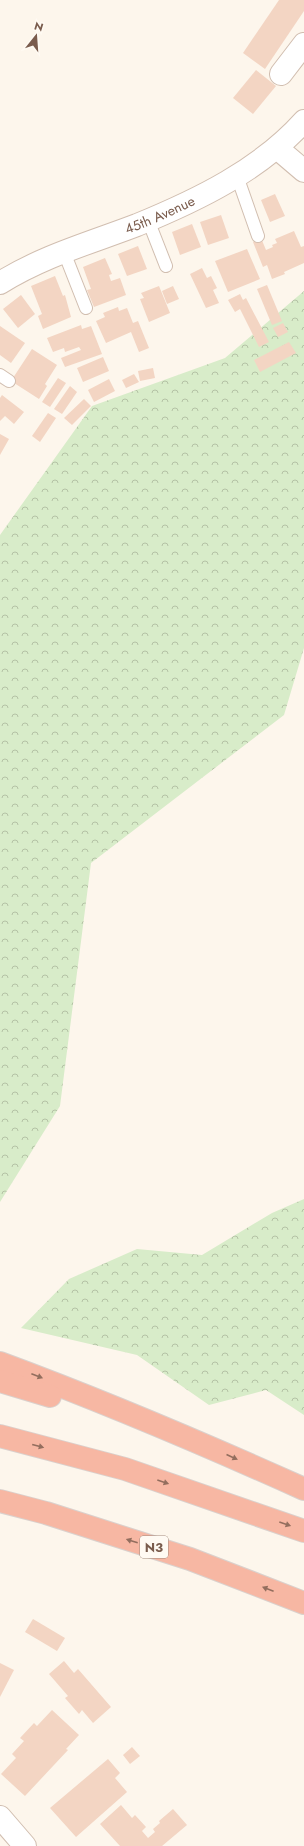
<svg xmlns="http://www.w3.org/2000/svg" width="304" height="1846" viewBox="0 0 304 1846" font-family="Jost,sans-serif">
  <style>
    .forest { fill: url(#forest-crowns) }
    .building { fill: #f3d5c3 }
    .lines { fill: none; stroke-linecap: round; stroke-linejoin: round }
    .lane-casing { stroke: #d1beb0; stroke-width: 14 }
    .street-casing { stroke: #d1beb0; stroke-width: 24 }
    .highway-casing { stroke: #dad1cd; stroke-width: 24 }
    .lane { stroke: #fff; stroke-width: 12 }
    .street { stroke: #fff; stroke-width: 22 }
    .highway { stroke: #f7b7a3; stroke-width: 22 }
    .oneway { fill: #936e5e }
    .labels { text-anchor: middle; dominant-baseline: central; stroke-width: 3.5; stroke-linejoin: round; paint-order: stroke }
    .shield { fill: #fffaf3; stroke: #a28b7f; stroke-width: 1 }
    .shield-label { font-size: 13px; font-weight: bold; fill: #7a5c4d }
    .street-label { font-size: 14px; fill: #7a5c4d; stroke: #fffaf3 }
  </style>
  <defs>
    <pattern id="forest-crowns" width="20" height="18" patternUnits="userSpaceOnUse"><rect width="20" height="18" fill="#d8ecc9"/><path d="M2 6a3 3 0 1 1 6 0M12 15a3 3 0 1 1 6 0" fill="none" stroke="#b4c2a5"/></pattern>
  </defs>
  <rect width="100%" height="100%" fill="#fdf6ec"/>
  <g class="forest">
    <path d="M304,291v357l-20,67 -193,148 -31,243 -60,96v-667l92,-129 133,-48z"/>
    <path d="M304,1199v216l-38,-25 -57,15 -72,-50 -116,-27 48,-49 68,-30 65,6 70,-42z"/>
  </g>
  <g class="building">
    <path d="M279,0h25v11l-39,58 -22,-16z"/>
    <path d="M256,70l20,16 -23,28 -20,-16z"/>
    <path d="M275,194l10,22 -15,6 -9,-22z"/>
    <path d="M221,215l8,23 -21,7 -8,-23z"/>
    <path d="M192,224l9,23 -21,8 -8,-23z"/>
    <path d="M294,231l7,16 3,-1v17l-20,9 1,2 -13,5 -5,-14 -4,2 -10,-25 8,-4 5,12 7,-3 -1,-2 5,-2 -2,-4z"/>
    <path d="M138,246l9,23 -20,7 -9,-22z"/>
    <path d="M247,249l13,30 -32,13 -13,-31z"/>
    <path d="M105,258l7,16 -3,1 2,6 9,-3 6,17 -32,12 -7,-17 4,-1 -8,-22z"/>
    <path d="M202,268l5,10 4,-2 6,12 -4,2 6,13 -13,5 -16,-34z"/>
    <path d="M55,276l8,20 2,-1 6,22 -28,12 -5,-13 4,-2 -11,-28z"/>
    <path d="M267,285l15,36 -10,4 -15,-36z"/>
    <path d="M159,286l11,27 -21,9 -9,-23 4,-1 -3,-5z"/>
    <path d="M173,286l6,13 -12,5 -5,-13z"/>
    <path d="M240,294l3,6 3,-2 23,44 -10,5 -19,-38 -5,3 -7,-12z"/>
    <path d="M21,295l14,19 -17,14 -15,-19z"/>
    <path d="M118,307l1,4 8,-3 6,15 5,-2 11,27 -10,4 -8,-20 -25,11 -10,-22 9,-4 -2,-4z"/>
    <path d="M283,323l5,9 -10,5 -5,-9z"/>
    <path d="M81,325l1,4 9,-3 11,28 -37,13 -4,-9 20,-8 -2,-3 -14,5 -1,-4 -11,4 -6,-14z"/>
    <path d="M0,326l25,17 -14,20 -11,-8z"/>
    <path d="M289,342l7,11 -36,19 -6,-12z"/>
    <path d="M32,349l25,16 -12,19 2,2 -8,13 -28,-18z"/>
    <path d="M103,357l6,14 -26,11 -6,-14z"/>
    <path d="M153,368l2,10 -15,3 -2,-10z"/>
    <path d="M134,374l5,8 -13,6 -4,-8z"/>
    <path d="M58,378l8,5 -16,24 -8,-5z"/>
    <path d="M109,379l6,12 -21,11 -6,-12z"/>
    <path d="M70,386l7,6 -15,22 -8,-5z"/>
    <path d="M2,395l22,17 -10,12 -9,-8 -5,5v-23z"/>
    <path d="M84,399l7,7 -19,19 -8,-7z"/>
    <path d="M48,413l8,5 -16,24 -8,-6z"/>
    <path d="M0,434l9,5 -9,16z"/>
    <path d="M33,1619l32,19 -8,13 -32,-19z"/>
    <path d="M64,1661l10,12 4,-4 33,38 -18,16 -11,-13 -3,4 -14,-16 3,-2 -19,-22z"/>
    <path d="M0,1663l14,7 -14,27z"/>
    <path d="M52,1710l27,25 -13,14 2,1 -43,46 -24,-22 15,-16 -4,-4 12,-13 -4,-3 14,-15 3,3z"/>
    <path d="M132,1747l8,9 -10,8 -7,-9z"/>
    <path d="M108,1759l12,14 -5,5 12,14 -51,45 -26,-29z"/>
    <path d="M121,1805l11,13 3,-3 11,12 -4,4 6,7 7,-6 -2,-3 7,-6 -1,-2 14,-12 14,16 -25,21h-42l-20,-22z"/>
  </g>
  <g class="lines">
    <defs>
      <g id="lane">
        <path d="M237,176l21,60"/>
        <path d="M148,220l18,46"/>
        <path d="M64,252l22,56"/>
        <path d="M0,375l9,6"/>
      </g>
      <g id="street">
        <path d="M281,74l23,-30"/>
        <path d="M277,148l27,23"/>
        <path id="s1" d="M0,283c43,-27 90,-40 137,-58 61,-25 123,-55 167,-104"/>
        <path d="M0,1817l25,29"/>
      </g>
      <g id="highway">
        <path d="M0,1363c103,38 204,81 304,126"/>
        <path d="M0,1381l50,15"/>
        <path d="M0,1436l125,33 179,62"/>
        <path d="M0,1501l46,12 144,46 114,44"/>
      </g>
    </defs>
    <use href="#lane" class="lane-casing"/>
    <use href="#street" class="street-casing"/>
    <use href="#highway" class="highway-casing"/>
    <use href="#lane" class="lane"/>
    <use href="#street" class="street"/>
    <use href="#highway" class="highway"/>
  </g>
  <defs><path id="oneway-solid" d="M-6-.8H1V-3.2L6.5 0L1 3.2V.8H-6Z"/></defs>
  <g class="oneway">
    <use href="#oneway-solid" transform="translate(37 1376) rotate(21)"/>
    <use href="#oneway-solid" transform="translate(38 1446) rotate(15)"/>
    <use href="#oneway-solid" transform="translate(232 1457) rotate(24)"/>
    <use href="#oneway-solid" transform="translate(163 1482) rotate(19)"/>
    <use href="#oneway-solid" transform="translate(285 1524) rotate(19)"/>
    <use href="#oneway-solid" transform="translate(132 1541) rotate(-162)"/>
    <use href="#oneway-solid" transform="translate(268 1589) rotate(-159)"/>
  </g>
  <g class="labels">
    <rect class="shield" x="140" y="1536" width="28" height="22" rx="3"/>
    <g class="shield-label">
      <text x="154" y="1547">N3</text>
    </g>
    <g class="street-label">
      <text stroke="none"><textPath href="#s1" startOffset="174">45th Avenue</textPath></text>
    </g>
  </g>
  <g transform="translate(36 36) rotate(17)" stroke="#fffaf3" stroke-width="3" paint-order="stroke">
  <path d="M0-3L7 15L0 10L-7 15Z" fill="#7a5c4d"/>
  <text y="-6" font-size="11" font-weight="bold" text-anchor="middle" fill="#7a5c4d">N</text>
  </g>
</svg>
